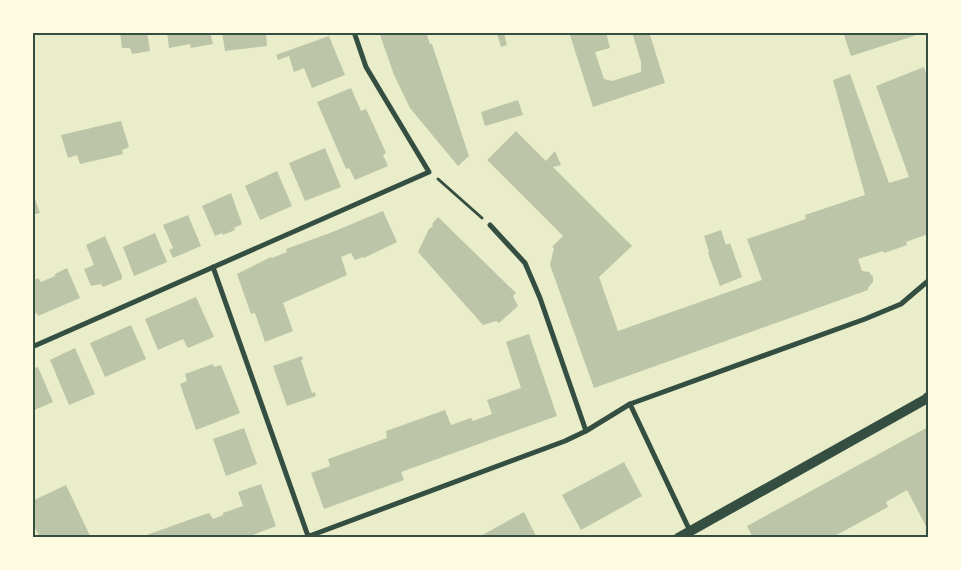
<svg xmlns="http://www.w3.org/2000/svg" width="961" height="570" viewBox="0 0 961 570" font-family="Quicksand,sans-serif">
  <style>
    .building { fill: #bcc5a7 }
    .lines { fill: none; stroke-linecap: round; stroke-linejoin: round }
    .path { stroke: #344e41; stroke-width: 3 }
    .minor { stroke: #344e41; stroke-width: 5 }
    .secondary { stroke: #344e41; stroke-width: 10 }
    .neatline { fill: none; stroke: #344e41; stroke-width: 2 }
  </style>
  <rect width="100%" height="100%" fill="#e9edc9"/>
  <g class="building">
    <path d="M120,32h27l3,19 -18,3 -2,-6h-8z"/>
    <path d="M167,32h43l3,12 -22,4 -1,-4 -21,4z"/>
    <path d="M222,32h44l1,14 -42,5z"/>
    <path d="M379,32h47l4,12h2l37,112 -11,10 -48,-58 -16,-33z"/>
    <path d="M504,32l3,13 -6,2 -4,-13z"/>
    <path d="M569,32h37l4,16 -15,4 9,27 8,2 29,-9v-10l-9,-30h17l16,51 -72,24z"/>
    <path d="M851,32h72v1l-72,23 -7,-21z"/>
    <path d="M329,36l16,39 -33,13 -8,-20 -10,4 -5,-16 -11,4 -2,-5z"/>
    <path d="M924,67l4,13v154l-22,8 1,3 -23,8 -1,-2 -25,8 4,12 7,1 4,5v5l-5,6v2l-274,98 -44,-123 4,-17 -2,-1 11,-11 -76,-76 29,-29 30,30 9,-10 6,14 -8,2 79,79 -33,31 19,54 144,-51 -15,-41 59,-20 -1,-4 60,-20 -32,-115 17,-6 39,109 20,-6 -33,-91z"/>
    <path d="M351,88l10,23 5,-2 8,17 12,27 -3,2 5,11 -33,14 -6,-12 -3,1 -29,-67z"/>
    <path d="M518,100l5,15 -38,11 -4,-14z"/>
    <path d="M121,121l8,26 -7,3 1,4 -43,10 -3,-9 -9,3 -7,-23z"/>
    <path d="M325,148l16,39 -36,14 -16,-38z"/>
    <path d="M277,171l15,35 -32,14 -15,-34z"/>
    <path d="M32,191l8,22 -8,2z"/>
    <path d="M231,193l11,31 -8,4 1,2 -12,5 -1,-2 -7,3 -13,-30z"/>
    <path d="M383,211l14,31 -33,16 -1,-1 -8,3 -4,-7 -10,4 6,18 -64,28 10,28 -28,11 -10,-29 -4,1 -14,-40 34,-17 1,1 15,-6 -1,-3 44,-16z"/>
    <path d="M188,215l13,31 -28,12 -4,-8 4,-2 -10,-23z"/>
    <path d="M438,217l78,76 -3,3 5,10 -19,17 -3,-2 -13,4 -65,-73 11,-23 4,-3 -1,-2z"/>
    <path d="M721,230l5,15 4,-2 12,34 -22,9 -12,-33 1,-1 -5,-16z"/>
    <path d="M155,233l12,29 -33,14 -11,-29z"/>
    <path d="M105,236l17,40v3l-19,8 -2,-3 -10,2 -7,-17 10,-4 -8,-20z"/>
    <path d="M67,268l13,30 -42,18 -1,-3 -5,2v-34l6,-3 3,4 14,-6v-2z"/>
    <path d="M196,297l18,40 -26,11 -5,-9 -25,11 -13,-31z"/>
    <path d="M131,325l15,34 -41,18 -15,-34z"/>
    <path d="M529,334l28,82 -156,56 3,8 -80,29 -13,-36 19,-7 -2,-7 59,-21 -1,-7 59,-21 6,15 20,-7 2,3 19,-7 -5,-14 34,-12 -15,-46z"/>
    <path d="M75,348l20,46 -26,11 -19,-45z"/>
    <path d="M302,356l1,3 -2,1 11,33 3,-1 1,4 -29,10 -14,-40z"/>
    <path d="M213,364l1,3 7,-2 19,48 -44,17 -16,-46 7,-3 -2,-7z"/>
    <path d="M38,367l15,35 -21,9v-42z"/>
    <path d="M928,427v103l-21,-40 -21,12 2,5 -57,31h-78l-6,-12z"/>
    <path d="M244,428l13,36 -31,12 -13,-37z"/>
    <path d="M624,462l18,34 -61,34 -19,-35z"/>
    <path d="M261,484l15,42 -31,12h-107l62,-22 9,-3 4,6 10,-4v-2l20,-7 -5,-14z"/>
    <path d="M66,485l25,53h-51l-8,-16v-21z"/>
    <path d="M524,512l13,26h-60z"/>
  </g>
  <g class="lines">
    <path class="path" d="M438,179l44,39"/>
    <g class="minor">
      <path d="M490,225l35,38 15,35 46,133"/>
      <path d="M213,267l95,269"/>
      <path d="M32,347l397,-175 -63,-105 -12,-35"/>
      <path d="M630,404l60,127"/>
      <path d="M304,538l261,-97 21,-10 44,-27 235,-85 36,-15 27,-23"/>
    </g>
    <path class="secondary" d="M678,538l248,-139 2,-2"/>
  </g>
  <rect width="961" height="570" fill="none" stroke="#fefae0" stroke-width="68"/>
  <rect x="34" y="34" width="893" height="502" class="neatline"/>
</svg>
